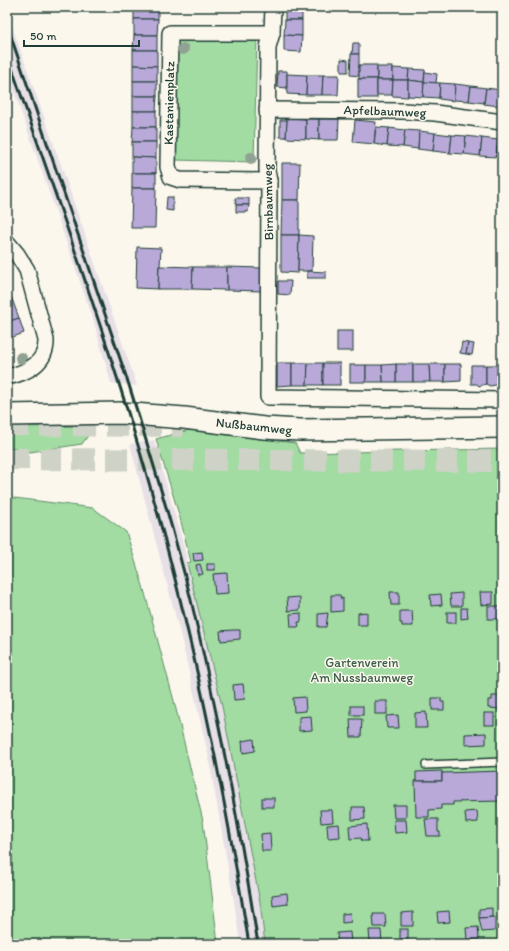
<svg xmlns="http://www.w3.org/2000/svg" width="509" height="951" viewBox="0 0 509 951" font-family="Itim,sans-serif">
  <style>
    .built { fill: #e7e0e6 }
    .green { fill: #a2dca2; stroke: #608c6b }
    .building { fill: #b8a9d9; stroke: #1f3d34 }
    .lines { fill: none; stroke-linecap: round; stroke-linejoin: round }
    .highway-tunnel { stroke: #cfd2c7; stroke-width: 22; stroke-dasharray: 22 11; stroke-linecap: butt }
    .lane-casing { stroke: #1f3d34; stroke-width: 10 }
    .street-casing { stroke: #1f3d34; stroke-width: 18 }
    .secondary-casing { stroke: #1f3d34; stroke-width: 24 }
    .lane { stroke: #fbf7ec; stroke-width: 7 }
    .street { stroke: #fbf7ec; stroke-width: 15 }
    .secondary { stroke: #fbf7ec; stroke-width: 21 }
    .rail { stroke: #1f3d34; stroke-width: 3 }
    .tree { fill: #90a293 }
    .labels { text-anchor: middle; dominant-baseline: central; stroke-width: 3; stroke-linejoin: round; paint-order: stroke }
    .street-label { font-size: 13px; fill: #1f3d34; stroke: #fbf7ec }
    .park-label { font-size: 13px; fill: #395d4a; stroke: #fbf7ec }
  </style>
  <rect width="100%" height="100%" fill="#fbf7ec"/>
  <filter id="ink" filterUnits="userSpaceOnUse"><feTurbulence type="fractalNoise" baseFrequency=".025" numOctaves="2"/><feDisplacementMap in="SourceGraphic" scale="8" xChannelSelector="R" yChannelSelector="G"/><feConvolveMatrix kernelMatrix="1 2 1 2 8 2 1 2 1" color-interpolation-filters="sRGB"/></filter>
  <g filter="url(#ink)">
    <g class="built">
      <path d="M7,12l53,150 77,224 -26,-3 -18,-64 -86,-248z"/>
      <path d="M154,440l30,107 38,159 38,196 5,42h-25l-5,-37 -27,-153 -28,-121 -50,-189z"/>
    </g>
    <g class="green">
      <path d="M175,36l82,1 -3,125 -80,-2z"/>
      <path d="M95,426l-13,18 -52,8 -23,-6v-19z"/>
      <path d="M189,430l106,13 5,10 202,-4v495h-237l-5,-42 -38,-196 -35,-143 4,-1 -11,-44 -24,-79z"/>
      <path d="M7,497l86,11 33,24 17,54 31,115 29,120 15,123h-211z"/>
    </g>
    <g class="building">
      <rect x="134" y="7" width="24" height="12"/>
      <rect x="285" y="7" width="17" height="13"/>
      <path d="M134,19h24l-1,16h-23z"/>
      <path d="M285,20h17v16l-18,-1z"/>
      <path d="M134,35h23v15h-24z"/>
      <path d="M284,35l18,1 -1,16 -17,-1z"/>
      <path d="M353,43h6v11h-7z"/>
      <path d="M133,50h24v16l-24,-1z"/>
      <path d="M351,54h8v22l-9,-1z"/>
      <path d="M341,59l7,1v12h-7z"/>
      <path d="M133,65l24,1v15h-24z"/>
      <rect x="359" y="65" width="18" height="14"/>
      <rect x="377" y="67" width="16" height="13"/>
      <path d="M393,68l16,1 -1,11h-15z"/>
      <path d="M409,69l16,1 -1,12 -16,-2z"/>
      <path d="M278,71h9v17l-10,-1z"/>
      <path d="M425,72l12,2 -1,9 -12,-1z"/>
      <path d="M287,74l20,1 -1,20 -19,-1z"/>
      <path d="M307,75h16l-1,20h-16z"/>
      <path d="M323,75h16l-1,20h-16z"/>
      <rect x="358" y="79" width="19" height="19"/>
      <path d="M377,80h16l-1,15h-15z"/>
      <path d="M393,80h15v17l-16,-1z"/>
      <path d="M408,80l16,2 -1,15 -15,-1z"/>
      <rect x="133" y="81" width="24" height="15"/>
      <path d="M424,82l16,1 -1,15 -16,-1z"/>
      <path d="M440,83l15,1 -1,17 -15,-2z"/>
      <path d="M455,84l16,2 -2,15 -15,-1z"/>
      <path d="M471,86l15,2 -2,15 -15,-2z"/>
      <path d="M486,88l16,2 -3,16 -15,-2z"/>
      <path d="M502,90v16l-3,-1z"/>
      <path d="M133,96h24l-1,15h-23z"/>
      <rect x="133" y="111" width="23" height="16"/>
      <path d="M287,118l19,1v20l-20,-1z"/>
      <path d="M306,119h13v21l-13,-1z"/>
      <path d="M319,119h20l-1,21h-19z"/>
      <path d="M280,120h7l-1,17h-6z"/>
      <path d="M355,120l21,2 -2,22 -21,-2z"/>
      <path d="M133,127h23v15h-24z"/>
      <path d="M376,127l13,1 -2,18 -13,-2z"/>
      <path d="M389,128l16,2 -2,17 -16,-1z"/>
      <path d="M405,130l14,1 -1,18 -15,-2z"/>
      <path d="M419,131l16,2 -2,18 -15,-2z"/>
      <path d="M435,133l17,2 -2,18 -17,-2z"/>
      <path d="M452,135l14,1 -2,18 -14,-1z"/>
      <path d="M466,136l16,2 -2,18 -16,-2z"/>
      <path d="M482,138l16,2 -2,17 -16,-1z"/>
      <path d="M498,140h4v18l-6,-1z"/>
      <path d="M132,142h24v16l-24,-1z"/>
      <path d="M132,157l24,1v15h-24z"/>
      <path d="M282,163h18l-1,37h-17z"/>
      <rect x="132" y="173" width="24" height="15"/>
      <path d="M132,188h24l-1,40h-24z"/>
      <path d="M167,197h6v14l-7,-1z"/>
      <path d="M235,198h14v7h-13z"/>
      <path d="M282,200h17v35h-18z"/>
      <path d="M236,205h13l-1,7h-12z"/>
      <path d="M281,235h18l-1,38 -17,-1z"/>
      <path d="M299,235l14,1 -1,35h-14z"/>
      <path d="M137,247l24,1 -1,18h-1l-1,23 -22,-1z"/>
      <path d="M159,266l34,1 -1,22h-34z"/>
      <path d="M193,267h34v23l-35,-1z"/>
      <path d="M227,267l35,1v23l-35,-1z"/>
      <path d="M307,271l19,1v6h-19z"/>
      <path d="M278,281h13l-1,14 -12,-1z"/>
      <path d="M9,291l10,27 -12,4v-30z"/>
      <path d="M19,318l5,15 -17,6v-17z"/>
      <rect x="337" y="331" width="16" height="20"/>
      <path d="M462,342l6,1 -2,11 -6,-1z"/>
      <path d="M468,343l6,1 -2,11 -6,-1z"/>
      <path d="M277,363h15v22l-15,1z"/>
      <path d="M292,363h16l-1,22h-15z"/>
      <path d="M308,363h15v22h-16z"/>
      <rect x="323" y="363" width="17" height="22"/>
      <rect x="396" y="364" width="17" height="18"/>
      <path d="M396,364v18h-13l-1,-17z"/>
      <path d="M413,364h16l1,18h-17z"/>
      <path d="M429,364h16v18h-15z"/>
      <path d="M445,364h16v17l-16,1z"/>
      <rect x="350" y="365" width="16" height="17"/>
      <path d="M366,365h16l1,17h-17z"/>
      <path d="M471,365h15v19l-7,2 -2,-2h-6z"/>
      <path d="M486,365h15v19l-11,2 -4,-2z"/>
      <rect x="501" y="365" width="1" height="19"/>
      <path d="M202,552l1,8 -9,1 -1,-8z"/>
      <path d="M200,564l3,10 -5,1 -2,-10z"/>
      <rect x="207" y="564" width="8" height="6"/>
      <path d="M227,573l1,20 -13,1 -2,-20z"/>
      <path d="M390,592h9v13h-8z"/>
      <path d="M480,592h13v12l-12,1z"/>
      <path d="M462,593v13h-11l-1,-12z"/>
      <path d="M441,594l1,11 -11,1 -1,-11z"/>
      <path d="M331,595h9l1,4 2,-1v13l-12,1z"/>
      <path d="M300,597v13l-12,1 -1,-13z"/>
      <rect x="488" y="606" width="12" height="13"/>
      <path d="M461,608h6l1,10 -7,1z"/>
      <path d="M400,611h12l1,15h-11v-3h-2z"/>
      <path d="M367,612v13h-9v-12z"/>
      <rect x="447" y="612" width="9" height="11"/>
      <path d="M301,613v9h-3l1,5h-8l-1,-13z"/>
      <path d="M328,613l-2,14h-8v-13z"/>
      <path d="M233,630h7v9l-19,2 -1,-10z"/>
      <path d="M243,684l2,15 -11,1 -1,-15z"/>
      <path d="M492,696h10v13l-14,-1v-8h4z"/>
      <path d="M305,697l1,14 -12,1 -1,-14z"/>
      <path d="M432,698h9v4h3v8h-12z"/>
      <rect x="375" y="701" width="12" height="13"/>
      <rect x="351" y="706" width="12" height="9"/>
      <path d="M426,712l1,16h-12v-15z"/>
      <rect x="484" y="713" width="10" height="12"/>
      <path d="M398,715l1,13h-12l-1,-12z"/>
      <path d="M311,716l1,14 -13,1v-14z"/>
      <path d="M350,719h12l-1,18h-10z"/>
      <path d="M486,733v11l-21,1v-11z"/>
      <path d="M254,739l1,12 -12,2 -1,-12z"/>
      <path d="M442,771v10h-26v-9z"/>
      <path d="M502,771v30l-49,1v3h-12v4l-12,1v7h-13l-1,-36h27v-8z"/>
      <rect x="262" y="798" width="12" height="9"/>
      <path d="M393,805h13v13h-12z"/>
      <path d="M352,807h12l1,12 -13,1z"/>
      <path d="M320,810h12l1,12 -12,1z"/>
      <path d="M477,811l1,11 -12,1 -1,-11z"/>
      <path d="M425,819h13v13h2v4h-13z"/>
      <path d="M394,820h12l1,12 -12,1z"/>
      <path d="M339,824l1,13 -12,1 -1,-13z"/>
      <path d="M367,824l1,17h-6l-1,-3 -11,1 -1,-13z"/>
      <path d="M270,833l1,18h-9l-1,-17z"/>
      <path d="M287,893l1,11 -15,2 -1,-11z"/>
      <path d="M492,908v9l-13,1v-9z"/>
      <path d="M449,911l1,11 -12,1 -1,-11z"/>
      <path d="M413,912v14h-12v-13z"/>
      <path d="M350,913l1,9 -9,1v-9z"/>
      <path d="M373,914h12l1,13h-12z"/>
      <path d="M495,917v14l-13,1 -3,-14z"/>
      <path d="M478,927l1,12 -12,1 -1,-12z"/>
      <rect x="400" y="929" width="8" height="10"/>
      <path d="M369,930h12l1,13h-12z"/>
      <path d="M350,932l1,12h-13l-1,-11z"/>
    </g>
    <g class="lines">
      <g class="highway-tunnel">
        <path d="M7,425l176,1"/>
        <path d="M7,459l495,2"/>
      </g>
      <defs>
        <path id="lane" d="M426,765l76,-3"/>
        <g id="street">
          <path d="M273,7l-1,26 -4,14 -1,123 2,11 -1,216 234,3"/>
          <path d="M267,110l136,1 32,2 67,9"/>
          <path d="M269,181l-89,-1 -9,-3 -3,-10 2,-134h102"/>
          <path d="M7,242l10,12 10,16 19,70c1,23 -20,33 -39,37"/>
        </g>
        <path id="secondary" d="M7,415l114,-2 63,5 80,10 36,2 202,-3"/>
      </defs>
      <use href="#lane" class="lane-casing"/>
      <use href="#street" class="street-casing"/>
      <use href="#secondary" class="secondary-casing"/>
      <use href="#lane" class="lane"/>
      <use href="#street" class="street"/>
      <use href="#secondary" class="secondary"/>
      <g class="rail">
        <path d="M7,25l122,360c22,71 44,142 62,215 27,114 49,228 67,344"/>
        <path d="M7,54c53,155 110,310 153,468 38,139 66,280 89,422"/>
      </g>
    </g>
    <g class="tree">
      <circle cx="183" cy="49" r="6"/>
      <circle cx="251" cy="158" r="6"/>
      <circle cx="21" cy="358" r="6"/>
    </g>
  </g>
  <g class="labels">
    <g class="street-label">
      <text transform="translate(169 103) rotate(-89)">Kastanienplatz</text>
      <text transform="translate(385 111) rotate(2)">Apfelbaumweg</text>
      <text transform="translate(268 202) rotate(-91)">Birnbaumweg</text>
      <text transform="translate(254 426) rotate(6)">Nußbaumweg</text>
    </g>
    <g class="park-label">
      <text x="362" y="662">Gartenverein<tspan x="362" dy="15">Am Nussbaumweg</tspan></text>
    </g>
  </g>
  <rect width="509" height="951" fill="none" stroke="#fbf7ec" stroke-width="24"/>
  <rect x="12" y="12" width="485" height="927" fill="none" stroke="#1f3d34" stroke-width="1.5" filter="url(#ink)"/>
  <path d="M24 40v6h115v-6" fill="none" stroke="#1f3d34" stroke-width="2"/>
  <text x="30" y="40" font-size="12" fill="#1f3d34" stroke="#fbf7ec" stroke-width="3" paint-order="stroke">50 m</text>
</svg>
